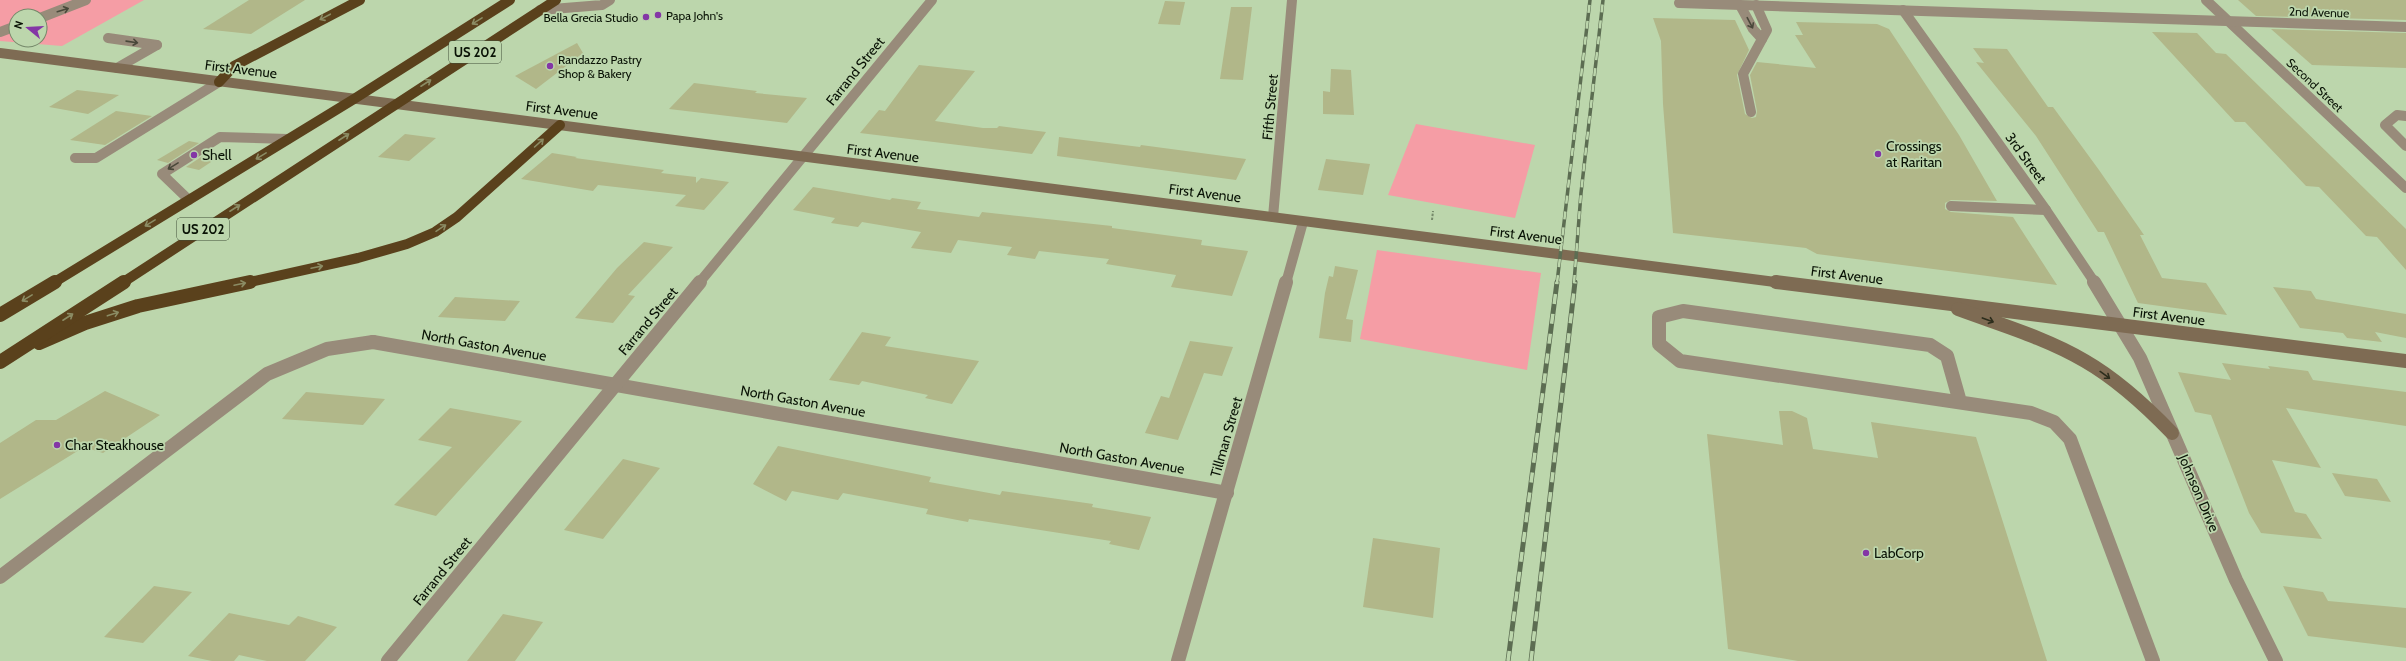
<svg xmlns="http://www.w3.org/2000/svg" width="2406" height="661" viewBox="0 0 2406 661" font-family="Cabin,sans-serif">
  <style>
    .green { fill: #f59da5; fill-rule: evenodd }
    .building { fill: #b1b789 }
    .lines { fill: none; stroke-linecap: round; stroke-linejoin: round }
    .path { stroke: #768a6b; stroke-width: 2; stroke-dasharray: 2.5 1.5; stroke-linecap: butt }
    .lane-far1 { stroke: #988b7a; stroke-width: 10 }
    .lane { stroke: #988b7a; stroke-width: 14 }
    .street-far1 { stroke: #988b7a; stroke-width: 10 }
    .street { stroke: #988b7a; stroke-width: 14 }
    .secondary-far1 { stroke: #7e6b53; stroke-width: 10 }
    .secondary { stroke: #7e6b53; stroke-width: 14 }
    .highway-far1 { stroke: #5a411c; stroke-width: 10 }
    .highway { stroke: #5a411c; stroke-width: 14 }
    .rail-far1-casing { stroke: #5c6d52; stroke-width: 3.5 }
    .rail-casing { stroke: #5c6d52; stroke-width: 5 }
    .rail-far1 { stroke: #bcd6ac; stroke-width: 2.5; stroke-dasharray: 8; stroke-linecap: butt }
    .rail { stroke: #bcd6ac; stroke-width: 3.5; stroke-dasharray: 10; stroke-linecap: butt }
    .oneway { stroke: #49483a }
    .oneway2 { stroke: #8b8c64 }
    .oneway3 { stroke: #2c2d1c }
    .poi-dot { fill: #8436a6; stroke: #bcd6ac; stroke-width: 1.5 }
    .labels { text-anchor: middle; dominant-baseline: central; stroke-width: 3.5; stroke-linejoin: round; paint-order: stroke }
    .far-street-label { font-size: 12px; fill: #091205; stroke: #bcd6ac }
    .far-poi-label { font-size: 12px; fill: #091205; stroke: #bcd6ac; text-anchor: start }
    .shield { fill: #bcd6ac; stroke: #3f4d37; stroke-width: 1 }
    .shield-label { font-size: 13px; font-weight: bold; fill: #091205 }
    .street-label { font-size: 14px; fill: #091205; stroke: #bcd6ac }
    .poi-label { font-size: 14px; fill: #091205; stroke: #bcd6ac; text-anchor: start }
  </style>
  <rect width="100%" height="100%" fill="#bcd6ac"/>
  <g class="green">
    <path d="M0,0h144l-82,46 -62,-5zM16,16h24v24h-24z"/>
    <path d="M1416,124l119,21 -20,73 -127,-23z"/>
    <path d="M1377,250l164,23 -14,97 -167,-31z"/>
  </g>
  <g class="building">
    <path d="M249,0h56l-54,34 -48,-5z"/>
    <path d="M2238,0h168v20l-150,-4z"/>
    <path d="M1165,1l20,1 -5,23 -22,-1z"/>
    <path d="M1231,7h21l-9,73 -23,-1z"/>
    <path d="M1653,18l82,2 14,30 -12,25 8,39 7,4 4,-1 1,-6 -7,-36 7,-13 59,6 -21,-33h8l-7,-13 81,2 12,5 70,106 38,66 -46,-1 -6,3v6l6,3 62,5 44,68 -240,-31 -11,-6 -133,-15 -10,-129 -2,-63z"/>
    <path d="M2271,29l135,4v35l-94,-3z"/>
    <path d="M2152,32l45,1 19,20 10,1 180,175v41l-29,-33 -11,-1 -47,-49 -13,-1 -61,-64h-10z"/>
    <path d="M577,43l6,10 -47,36 -21,-13z"/>
    <path d="M1973,48l34,1 41,58h5l46,63 45,65h-4l22,43 44,5 21,32 -89,-12 -34,-71h-6l-62,-96 -60,-74 8,1z"/>
    <path d="M919,65l56,6 -40,50 48,7h14l2,-2 47,6 -14,22 -172,-21 19,-23 6,1z"/>
    <path d="M1331,69l20,1 3,45 -31,-1v-23l7,1z"/>
    <path d="M694,83l63,8 -2,2 52,5 -20,25 -118,-14z"/>
    <path d="M77,90l42,5 -31,19 -39,-7z"/>
    <path d="M116,111l36,5 -47,29 -35,-5z"/>
    <path d="M405,134l31,4 -27,23 -31,-4z"/>
    <path d="M1059,137l81,10 1,-2 105,14 -10,21 -179,-24z"/>
    <path d="M189,141l10,2 -31,20 -11,-3z"/>
    <path d="M213,149l-2,13 -12,8 -13,-3z"/>
    <path d="M552,153l25,4 -2,1 89,12 -3,3 35,4v6l5,-5 28,4 -25,28 -29,-4 11,-11 -88,-10 -5,6 -72,-12z"/>
    <path d="M1326,159l44,5 -7,31 -45,-5z"/>
    <path d="M813,187l77,13 2,-2 29,4 -4,7 62,8 3,-5 130,14v2l90,12 -1,5 47,6 -16,45 -61,-9 5,-12 -70,-11 3,-5 -70,-8 -4,8 -28,-4 5,-8 -54,-7 -7,13 -40,-5 10,-16 -59,-10 -4,5 -27,-4 4,-5 -42,-8z"/>
    <path d="M644,242l29,5 -45,48 7,1 -22,27 -38,-5 42,-50z"/>
    <path d="M1335,266l23,4 -12,49 7,1 -2,22 -32,-4 6,-45 4,-17 4,1z"/>
    <path d="M2273,287l38,4 5,8 90,15v24l-31,-6 7,10 -35,-4 -4,-5 -43,-5z"/>
    <path d="M455,297l65,4 -15,20 -67,-4z"/>
    <path d="M862,332l29,5 -6,9 94,15 -27,43 -27,-6 3,-3 -66,-14 -3,4 -30,-5z"/>
    <path d="M1190,341l43,6 -11,29 -18,-3 -26,67 -33,-7 16,-37 8,2z"/>
    <path d="M2222,363l48,6 -2,-3 40,5 5,9 93,12v34l-120,-18 35,60 -49,-8 23,52 11,2 16,25 -61,-6 -12,-20 -38,-98 -16,-3 -17,-40 53,8z"/>
    <path d="M105,391l55,24 -57,38 -19,-6 -84,52v-56l36,-23h20z"/>
    <path d="M306,392l79,7 -22,26 -81,-6z"/>
    <path d="M450,408l72,13 -86,95 -42,-11 58,-58 -34,-7z"/>
    <path d="M1779,411h13l15,7 6,31 65,9 -7,-36 105,15 71,224h-249l-70,-12 -21,-215 76,11z"/>
    <path d="M778,446l153,31 -2,5 71,13 2,-4 91,13 -1,3 59,10 -12,33 -30,-6 2,-3 -142,-22 -1,3 -42,-8 2,-5 -85,-16 -5,7 -46,-9 -6,10 -33,-17z"/>
    <path d="M623,459l37,9 -57,71 -39,-9z"/>
    <path d="M2332,473l45,6 14,23 -46,-6z"/>
    <path d="M1373,538l67,10 -7,70 -70,-11z"/>
    <path d="M154,586l38,6 -49,51 -39,-6z"/>
    <path d="M2283,586l40,6 5,9 78,7v40l-98,-12z"/>
    <path d="M229,613l60,12 9,-9 39,11 -32,34h-38l-28,-6 -5,6h-22l-24,-5z"/>
    <path d="M503,614l40,8 -28,39h-48z"/>
  </g>
  <g class="lines">
    <path class="path" d="M1432,220l1,-9"/>
    <g class="lane-far1">
      <path d="M1740,5l13,24 9,10"/>
      <path d="M540,10l62,-5 8,-5"/>
      <path d="M40,18l46,-18"/>
      <path d="M0,32l16,-6"/>
      <path d="M108,38l49,7"/>
      <path d="M117,68l40,-23"/>
      <path d="M1751,112l-8,-38 24,-44 -11,-25"/>
      <path d="M2406,116l-9,-1 -12,10 21,21"/>
      <path d="M75,158h21l123,-76"/>
      <path d="M189,200l-27,-26 58,-37 68,2"/>
      <path d="M1951,206l95,4"/>
    </g>
    <g class="lane">
      <path d="M1960,402l-13,-46 -17,-11 -247,-34 -24,6v27l21,17 351,52 23,9 16,17 83,222"/>
      <path d="M0,577l267,-203 60,-25 46,-7"/>
    </g>
    <g class="street-far1">
      <path d="M2206,0l200,188"/>
      <path d="M1679,3l727,24"/>
      <path d="M1903,10l143,200 49,73"/>
      <path d="M1273,217l19,-217"/>
      <path d="M699,283l233,-283"/>
      <path d="M1286,283l17,-61"/>
    </g>
    <g class="street">
      <path d="M2094,282l46,76 96,222 40,81"/>
      <path d="M373,342l854,151"/>
      <path d="M388,661l312,-379"/>
      <path d="M1178,661l108,-379"/>
    </g>
    <path class="secondary-far1" d="M0,53l1783,230"/>
    <g class="secondary">
      <path d="M1776,282l630,79"/>
      <path d="M1958,309c43,16 88,29 127,52 33,19 61,45 87,72"/>
    </g>
    <g class="highway-far1">
      <path d="M219,82l15,-16 126,-66"/>
      <path d="M53,283l301,-184 156,-99"/>
      <path d="M122,283l434,-283"/>
      <path d="M245,283l113,-25 49,-14 28,-12 22,-15 103,-92"/>
    </g>
    <g class="highway">
      <path d="M0,315l55,-33"/>
      <path d="M39,343l46,-20 53,-17 112,-24"/>
      <path d="M0,362l124,-80"/>
    </g>
    <defs>
      <g id="rail-far1">
        <path d="M1557,283l33,-283"/>
        <path d="M1574,283l7,-90 22,-193"/>
      </g>
      <g id="rail">
        <path d="M1508,661l49,-379"/>
        <path d="M1531,661l44,-379"/>
      </g>
    </defs>
    <use href="#rail-far1" class="rail-far1-casing"/>
    <use href="#rail" class="rail-casing"/>
    <use href="#rail-far1" class="rail-far1"/>
    <use href="#rail" class="rail"/>
  </g>
  <defs><path id="oneway-shaft" d="M-6 0H5M1.5-3L5.5 0L1.5 3" fill="none" stroke-width="1.6" stroke-linecap="round" stroke-linejoin="round"/></defs>
  <g class="oneway">
    <use href="#oneway-shaft" transform="translate(63 10) rotate(-17)"/>
    <use href="#oneway-shaft" transform="translate(1750 23) rotate(62)"/>
    <use href="#oneway-shaft" transform="translate(132 42) rotate(8)"/>
    <use href="#oneway-shaft" transform="translate(173 166) rotate(148)"/>
  </g>
  <g class="oneway2">
    <use href="#oneway-shaft" transform="translate(325 17) rotate(152)"/>
    <use href="#oneway-shaft" transform="translate(477 21) rotate(148)"/>
    <use href="#oneway-shaft" transform="translate(426 83) rotate(-33)"/>
    <use href="#oneway-shaft" transform="translate(344 137) rotate(-33)"/>
    <use href="#oneway-shaft" transform="translate(539 143) rotate(-42)"/>
    <use href="#oneway-shaft" transform="translate(261 156) rotate(149)"/>
    <use href="#oneway-shaft" transform="translate(235 208) rotate(-33)"/>
    <use href="#oneway-shaft" transform="translate(150 223) rotate(149)"/>
    <use href="#oneway-shaft" transform="translate(441 228) rotate(-34)"/>
    <use href="#oneway-shaft" transform="translate(317 267) rotate(-12)"/>
    <use href="#oneway-shaft" transform="translate(240 284) rotate(-12)"/>
    <use href="#oneway-shaft" transform="translate(27 298) rotate(149)"/>
    <use href="#oneway-shaft" transform="translate(113 314) rotate(-18)"/>
    <use href="#oneway-shaft" transform="translate(68 317) rotate(-33)"/>
  </g>
  <g class="oneway3">
    <use href="#oneway-shaft" transform="translate(1988 320) rotate(20)"/>
    <use href="#oneway-shaft" transform="translate(2105 375) rotate(36)"/>
  </g>
  <g class="poi-dot">
    <circle cx="658" cy="15" r="4"/>
    <circle cx="646" cy="17" r="4"/>
    <circle cx="550" cy="66" r="4"/>
    <circle cx="1878" cy="154" r="4"/>
    <circle cx="194" cy="155" r="4"/>
    <circle cx="57" cy="445" r="4"/>
    <circle cx="1866" cy="553" r="4"/>
  </g>
  <g class="labels">
    <g class="far-street-label">
      <text transform="translate(2319 12) rotate(2)">2nd Avenue</text>
      <text transform="translate(2315 85) rotate(43)">Second Street</text>
    </g>
    <g class="far-poi-label">
      <text x="666" y="15">Papa John's</text>
      <text x="638" y="17" text-anchor="end">Bella Grecia Studio</text>
      <text x="558" y="59">Randazzo Pastry<tspan x="558" dy="14">Shop &amp; Bakery</tspan></text>
    </g>
    <g class="shield">
      <rect x="449" y="41" width="52" height="22" rx="3"/>
      <rect x="177" y="218" width="52" height="22" rx="3"/>
    </g>
    <g class="shield-label">
      <text x="475" y="52">US 202</text>
      <text x="203" y="229">US 202</text>
    </g>
    <g class="street-label">
      <text transform="translate(241 69) rotate(7)">First Avenue</text>
      <text transform="translate(855 71) rotate(-51)">Farrand Street</text>
      <text transform="translate(1270 107) rotate(-85)">Fifth Street</text>
      <text transform="translate(562 110) rotate(7)">First Avenue</text>
      <text transform="translate(883 153) rotate(7)">First Avenue</text>
      <text transform="translate(2026 158) rotate(54)">3rd Street</text>
      <text transform="translate(1205 193) rotate(7)">First Avenue</text>
      <text transform="translate(1526 235) rotate(7)">First Avenue</text>
      <text transform="translate(1847 275) rotate(7)">First Avenue</text>
      <text transform="translate(2169 316) rotate(7)">First Avenue</text>
      <text transform="translate(648 321) rotate(-50)">Farrand Street</text>
      <text transform="translate(484 345) rotate(10)">North Gaston Avenue</text>
      <text transform="translate(803 401) rotate(10)">North Gaston Avenue</text>
      <text transform="translate(1226 437) rotate(-74)">Tillman Street</text>
      <text transform="translate(1122 458) rotate(10)">North Gaston Avenue</text>
      <text transform="translate(2199 493) rotate(67)">Johnson Drive</text>
      <text transform="translate(442 571) rotate(-51)">Farrand Street</text>
    </g>
    <g class="poi-label">
      <text x="1886" y="146">Crossings<tspan x="1886" dy="16">at Raritan</tspan></text>
      <text x="202" y="155">Shell</text>
      <text x="65" y="445">Char Steakhouse</text>
      <text x="1874" y="553">LabCorp</text>
    </g>
  </g>
  <g transform="translate(28 28) rotate(288)"><circle r="19" fill="#bcd6ac" stroke="#748869"/>
  <path d="M0-3L7 15L0 10L-7 15Z" fill="#8436a6"/>
  <text y="-6" font-size="11" font-weight="bold" text-anchor="middle" fill="#091205">N</text>
  </g>
</svg>
